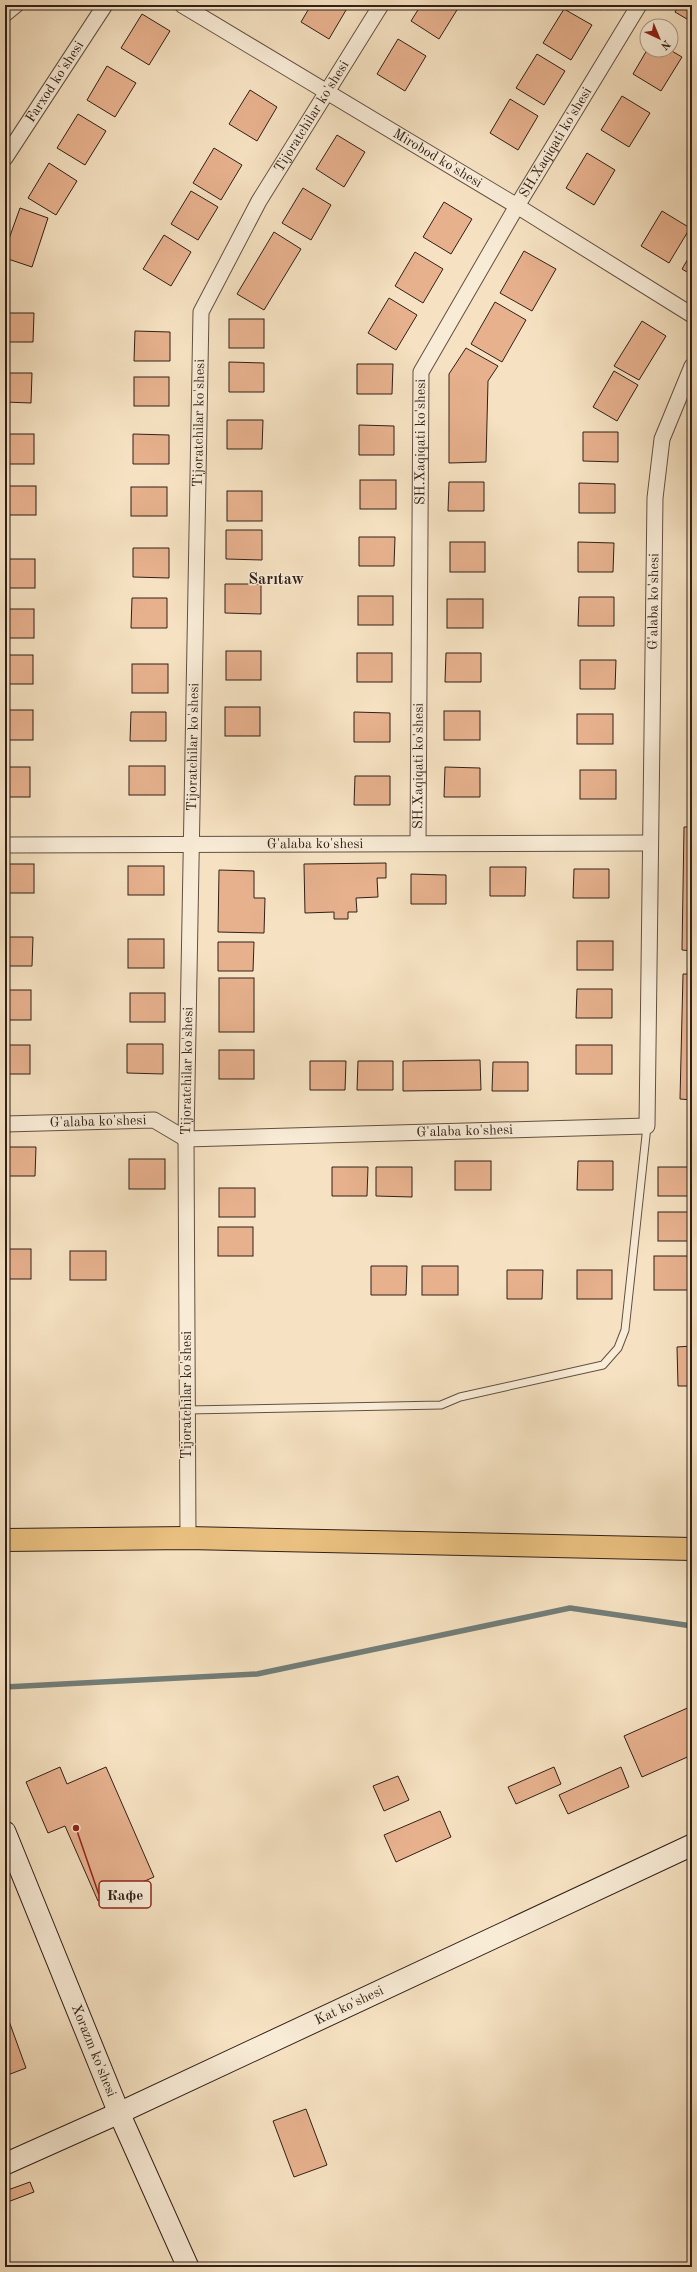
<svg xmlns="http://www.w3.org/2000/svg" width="697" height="2272" viewBox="0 0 697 2272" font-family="'Old Standard TT',serif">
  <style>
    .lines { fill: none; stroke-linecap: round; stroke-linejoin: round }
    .stream { stroke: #727e79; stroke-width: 5.5 }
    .building { fill: #e7b18e; stroke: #312018 }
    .lane-casing { stroke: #625042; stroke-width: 9 }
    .street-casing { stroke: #625042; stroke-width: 17 }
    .secondary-casing { stroke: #312018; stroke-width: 23 }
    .highway-casing { stroke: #312018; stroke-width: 24 }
    .lane { stroke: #f9ecd7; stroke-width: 7 }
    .street { stroke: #f9ecd7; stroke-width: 15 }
    .secondary { stroke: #f9ecd7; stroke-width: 21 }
    .highway { stroke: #ebc181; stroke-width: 22 }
    .labels { text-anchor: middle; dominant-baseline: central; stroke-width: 3; stroke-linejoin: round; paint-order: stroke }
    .street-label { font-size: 14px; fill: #312018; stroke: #f9ecd7 }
    .quarter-label { font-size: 16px; font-weight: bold; fill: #312018; stroke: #f9ecd7 }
    .leader { fill: none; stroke: #8f2418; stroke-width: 1.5 }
    .callout-dot { fill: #8f2418; stroke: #f9ecd7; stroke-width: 1.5 }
    .callout { fill: #f9ecd7; stroke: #8f2418; stroke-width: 1.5 }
    .callout-label { font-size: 15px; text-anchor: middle; font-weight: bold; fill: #312018 }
  </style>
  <rect width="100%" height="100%" fill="#f6e2c2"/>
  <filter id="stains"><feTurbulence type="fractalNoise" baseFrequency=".005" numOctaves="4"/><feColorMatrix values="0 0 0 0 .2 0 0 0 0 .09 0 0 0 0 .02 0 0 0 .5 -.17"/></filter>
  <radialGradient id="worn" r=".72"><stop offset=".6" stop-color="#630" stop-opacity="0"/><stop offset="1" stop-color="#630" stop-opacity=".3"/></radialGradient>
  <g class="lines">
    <path class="stream" d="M5,1687l252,-13 313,-66 122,18"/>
  </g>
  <g class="building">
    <path d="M311,5h38l-20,34 -28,-17z"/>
    <path d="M421,5h39l-21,34 -28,-18z"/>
    <path d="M593,5h11l-3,5z"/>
    <path d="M679,5h13v17l-17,-10z"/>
    <path d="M564,9l28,16 -21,35 -28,-17z"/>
    <path d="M142,14l28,17 -21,34 -28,-17z"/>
    <path d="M398,39l28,17 -21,35 -28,-17z"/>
    <path d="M647,50h23l12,7 -21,34 -28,-17z"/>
    <path d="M537,54l28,17 -21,34 -28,-17z"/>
    <path d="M107,66l29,17 -21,34 -28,-17z"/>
    <path d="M250,90l27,17 -20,34 -28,-17z"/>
    <path d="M622,96l28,17 -21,34 -28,-17z"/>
    <path d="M510,99l28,17 -20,34 -28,-17z"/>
    <path d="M78,114l28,17 -21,34 -28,-17z"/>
    <path d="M337,135l28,17 -21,35 -28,-18z"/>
    <path d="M214,148l28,17 -21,35 -28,-17z"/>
    <path d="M587,153l28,17 -21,35 -28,-17z"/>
    <path d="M49,163l28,18 -21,34 -28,-17z"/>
    <path d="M303,188l28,17 -20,35 -29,-17z"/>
    <path d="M191,191l27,16 -20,33 -27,-16z"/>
    <path d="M444,202l28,17 -21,35 -28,-17z"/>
    <path d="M20,208l28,10 -16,49 -27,-9v-8z"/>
    <path d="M662,211l28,17 -21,35 -28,-17z"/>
    <path d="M274,232l27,17 -37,61 -27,-16z"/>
    <path d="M164,235l27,17 -20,34 -28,-17z"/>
    <path d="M524,251l32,18 -24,42 -32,-18z"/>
    <path d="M415,252l28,17 -20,34 -28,-17z"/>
    <path d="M692,252v23l-10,-6z"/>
    <path d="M389,298l28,17 -21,35 -28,-17z"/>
    <path d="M495,302l31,18 -24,42 -31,-18z"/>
    <path d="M5,313h29l-1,29h-28z"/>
    <rect x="229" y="319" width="35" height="29"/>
    <path d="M642,321l24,15 -27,44 -25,-14z"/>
    <path d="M135,331l35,1v29h-36z"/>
    <path d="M466,348l32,18 -10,15 -2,81 -37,1v-89z"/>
    <path d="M229,362l35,1v29h-35z"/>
    <path d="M357,364h36l-1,30h-35z"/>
    <path d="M614,371l24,14 -21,36 -24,-14z"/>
    <path d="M5,373h27l-1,30 -26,-1z"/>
    <rect x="134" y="377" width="35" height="29"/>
    <path d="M227,420h36l-1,29h-35z"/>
    <path d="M359,425l35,1v29h-35z"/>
    <path d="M583,432h35v30l-35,-1z"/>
    <rect x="5" y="434" width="29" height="30"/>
    <path d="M133,434l36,1v29h-36z"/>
    <rect x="360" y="480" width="36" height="29"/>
    <path d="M449,482h35v29h-36z"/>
    <path d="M579,483l36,1v29h-36z"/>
    <rect x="5" y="486" width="31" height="29"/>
    <rect x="131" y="487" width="36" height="29"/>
    <rect x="227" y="491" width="35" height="30"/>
    <path d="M226,530h36v30l-36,-1z"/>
    <path d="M359,537h36l-1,29h-35z"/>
    <rect x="450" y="542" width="35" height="30"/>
    <path d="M578,542l36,1 -1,29h-35z"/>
    <path d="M133,548h36v30l-36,-1z"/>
    <rect x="689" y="548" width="3" height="29"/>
    <rect x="5" y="559" width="30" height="29"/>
    <path d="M225,584h36v30l-36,-1z"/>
    <rect x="358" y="596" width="35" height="29"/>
    <path d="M579,597h35v29h-36z"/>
    <rect x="688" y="597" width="4" height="30"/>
    <path d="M132,598h35v30h-36z"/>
    <rect x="447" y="599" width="36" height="29"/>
    <rect x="5" y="609" width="29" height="29"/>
    <rect x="226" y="651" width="35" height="29"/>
    <rect x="688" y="652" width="4" height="29"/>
    <rect x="357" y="653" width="35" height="29"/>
    <path d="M446,653h35v29h-36z"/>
    <rect x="5" y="655" width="28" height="29"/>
    <path d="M580,660h36l-1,29h-35z"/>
    <rect x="132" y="664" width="36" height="29"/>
    <rect x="688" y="702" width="4" height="29"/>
    <rect x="225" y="707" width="35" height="29"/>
    <rect x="5" y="710" width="28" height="30"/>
    <rect x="444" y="711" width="36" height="29"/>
    <path d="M131,712h35v29h-36z"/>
    <path d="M354,712l36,1v29h-36z"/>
    <rect x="577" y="714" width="36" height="30"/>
    <rect x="129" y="766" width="36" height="29"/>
    <rect x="5" y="767" width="25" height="30"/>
    <path d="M445,767l35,1v29h-36z"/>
    <rect x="580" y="770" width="36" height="29"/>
    <path d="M355,776h35v29h-36z"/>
    <path d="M684,827h8v124l-10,-1z"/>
    <path d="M386,863v15h-9l1,19 -22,1 1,14h-9v7h-14v-7l-29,1 -1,-49z"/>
    <rect x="5" y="864" width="29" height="29"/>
    <rect x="128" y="866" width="36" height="29"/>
    <path d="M490,867h36l-1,29h-35z"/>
    <path d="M574,869h35v29h-36z"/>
    <path d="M219,870l35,1v27h11l-1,35 -46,-1z"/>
    <path d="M411,874l35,1v29h-35z"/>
    <path d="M5,937h28l-1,29h-27z"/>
    <rect x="128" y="939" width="36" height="29"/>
    <rect x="577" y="941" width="36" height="29"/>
    <path d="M218,942h36l-1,29h-35z"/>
    <path d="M683,974h9v126l-12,-1z"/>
    <rect x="219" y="978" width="35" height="54"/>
    <path d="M577,989h35v29h-36z"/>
    <rect x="5" y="990" width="26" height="30"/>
    <rect x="130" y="993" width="35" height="29"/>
    <path d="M127,1044h36v30l-36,-1z"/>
    <rect x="5" y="1045" width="25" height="29"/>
    <rect x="576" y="1045" width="36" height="29"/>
    <rect x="219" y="1050" width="35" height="29"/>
    <path d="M480,1060l1,30 -78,1v-30z"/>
    <path d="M310,1061h36l-1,29h-35z"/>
    <path d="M358,1061h35v29h-36z"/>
    <path d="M493,1062h35v29h-36z"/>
    <path d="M5,1147h31l-1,29h-30z"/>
    <rect x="129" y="1159" width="36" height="30"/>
    <rect x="455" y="1161" width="36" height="29"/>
    <path d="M578,1161h35v29h-36z"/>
    <path d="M332,1167h36l-1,29h-35z"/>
    <path d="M376,1167h36v30l-36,-1z"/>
    <rect x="658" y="1167" width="34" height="29"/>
    <rect x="219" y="1188" width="36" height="29"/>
    <rect x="658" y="1212" width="34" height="29"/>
    <rect x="218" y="1227" width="35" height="29"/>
    <rect x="5" y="1249" width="26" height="30"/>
    <rect x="70" y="1251" width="36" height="29"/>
    <rect x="654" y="1256" width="36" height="34"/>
    <path d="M371,1266h36l-1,29h-35z"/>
    <rect x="422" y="1266" width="36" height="29"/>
    <path d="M507,1270h36l-1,29h-35z"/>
    <rect x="577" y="1270" width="35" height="29"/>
    <path d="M692,1346v40h-14l-1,-39z"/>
    <path d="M692,1706v49l-50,22 -18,-41z"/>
    <path d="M60,1767l7,17 39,-17 48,110 -56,24 -33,-75 -17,7 -22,-51z"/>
    <path d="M554,1767l7,17 -45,20 -8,-17z"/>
    <path d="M621,1767l8,20 -61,27 -9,-19z"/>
    <path d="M398,1776l11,24 -25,11 -11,-25z"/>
    <path d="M440,1811l11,26 -55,25 -12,-27z"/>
    <path d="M5,2010l21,58 -21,8z"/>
    <path d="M306,2109l21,56 -33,12 -21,-56z"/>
    <path d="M30,2182l4,10 -29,11v-12z"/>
  </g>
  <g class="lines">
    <defs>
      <path id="lane" d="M187,1410l254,-5 19,-8 143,-32 15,-17 7,-18 22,-204"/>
      <g id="street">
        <path id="s1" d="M182,5l335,201 175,109"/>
        <path d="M5,14l11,-9"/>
        <path id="s2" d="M5,158l100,-153"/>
        <path id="s3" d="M418,843l3,-471 96,-166 122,-201"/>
        <path id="s4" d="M5,845l645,-2"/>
        <path id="s5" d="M5,1124l149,-4 32,19 461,-13 8,-628 7,-59 30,-73"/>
        <path id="s6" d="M188,1538l-2,-399 15,-827 58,-111 122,-196"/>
      </g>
      <g id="secondary">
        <path id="s7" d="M5,1832l114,281 69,154"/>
        <path id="s8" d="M5,2164l114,-51 573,-268"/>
      </g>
      <path id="highway" d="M5,1540l183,-2 504,11"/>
    </defs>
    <use href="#lane" class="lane-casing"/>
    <use href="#street" class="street-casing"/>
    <use href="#secondary" class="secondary-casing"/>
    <use href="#highway" class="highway-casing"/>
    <use href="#lane" class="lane"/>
    <use href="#street" class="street"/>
    <use href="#secondary" class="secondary"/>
    <use href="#highway" class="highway"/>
  </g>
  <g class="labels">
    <g class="street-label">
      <text stroke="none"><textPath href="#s2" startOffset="91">Farxod ko'shesi</textPath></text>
      <text stroke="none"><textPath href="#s6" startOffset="1451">Tijoratchilar ko'shesi</textPath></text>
      <text stroke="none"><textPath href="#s3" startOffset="737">SH.Xaqiqati ko'shesi</textPath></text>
      <text stroke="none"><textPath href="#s1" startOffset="298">Mirobod ko'shesi</textPath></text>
      <text stroke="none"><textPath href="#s6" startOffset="1115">Tijoratchilar ko'shesi</textPath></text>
      <text stroke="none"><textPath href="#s3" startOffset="401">SH.Xaqiqati ko'shesi</textPath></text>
      <text stroke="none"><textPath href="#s5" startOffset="1172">G'alaba ko'shesi</textPath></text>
      <text stroke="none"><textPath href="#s6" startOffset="791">Tijoratchilar ko'shesi</textPath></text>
      <text stroke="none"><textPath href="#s3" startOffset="77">SH.Xaqiqati ko'shesi</textPath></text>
      <text stroke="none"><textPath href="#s4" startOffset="310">G'alaba ko'shesi</textPath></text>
      <text stroke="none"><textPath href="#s6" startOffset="467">Tijoratchilar ko'shesi</textPath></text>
      <text stroke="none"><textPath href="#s5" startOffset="93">G'alaba ko'shesi</textPath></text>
      <text stroke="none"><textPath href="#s5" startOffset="465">G'alaba ko'shesi</textPath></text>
      <text transform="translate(187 1395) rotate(-90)">Tijoratchilar ko'shesi</text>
      <text stroke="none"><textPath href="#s8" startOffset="379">Kat ko'shesi</textPath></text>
      <text stroke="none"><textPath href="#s7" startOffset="236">Xorazm ko'shesi</textPath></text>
    </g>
    <g class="quarter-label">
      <text x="276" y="580">Sarıtaw</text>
    </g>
  </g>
  <path class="leader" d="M76 1828L99 1895"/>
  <circle class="callout-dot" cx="76" cy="1828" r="4"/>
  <rect class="callout" x="99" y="1881" width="52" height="27" rx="4"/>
  <g class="callout-label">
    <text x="125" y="1900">Кафе</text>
  </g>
  <rect width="697" height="2272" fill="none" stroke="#f6e2c2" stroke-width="20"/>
  <rect x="6" y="6" width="685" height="2260" fill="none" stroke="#312018" stroke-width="2"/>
  <rect x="10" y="10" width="677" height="2252" fill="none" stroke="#312018"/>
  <g transform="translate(659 38) rotate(136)"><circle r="19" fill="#f9ecd7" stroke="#a99a8b"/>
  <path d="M0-3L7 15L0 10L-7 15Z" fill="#8f2418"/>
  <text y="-6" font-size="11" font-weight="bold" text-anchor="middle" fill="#312018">N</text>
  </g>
  <rect width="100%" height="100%" filter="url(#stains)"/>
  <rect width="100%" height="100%" fill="url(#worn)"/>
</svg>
